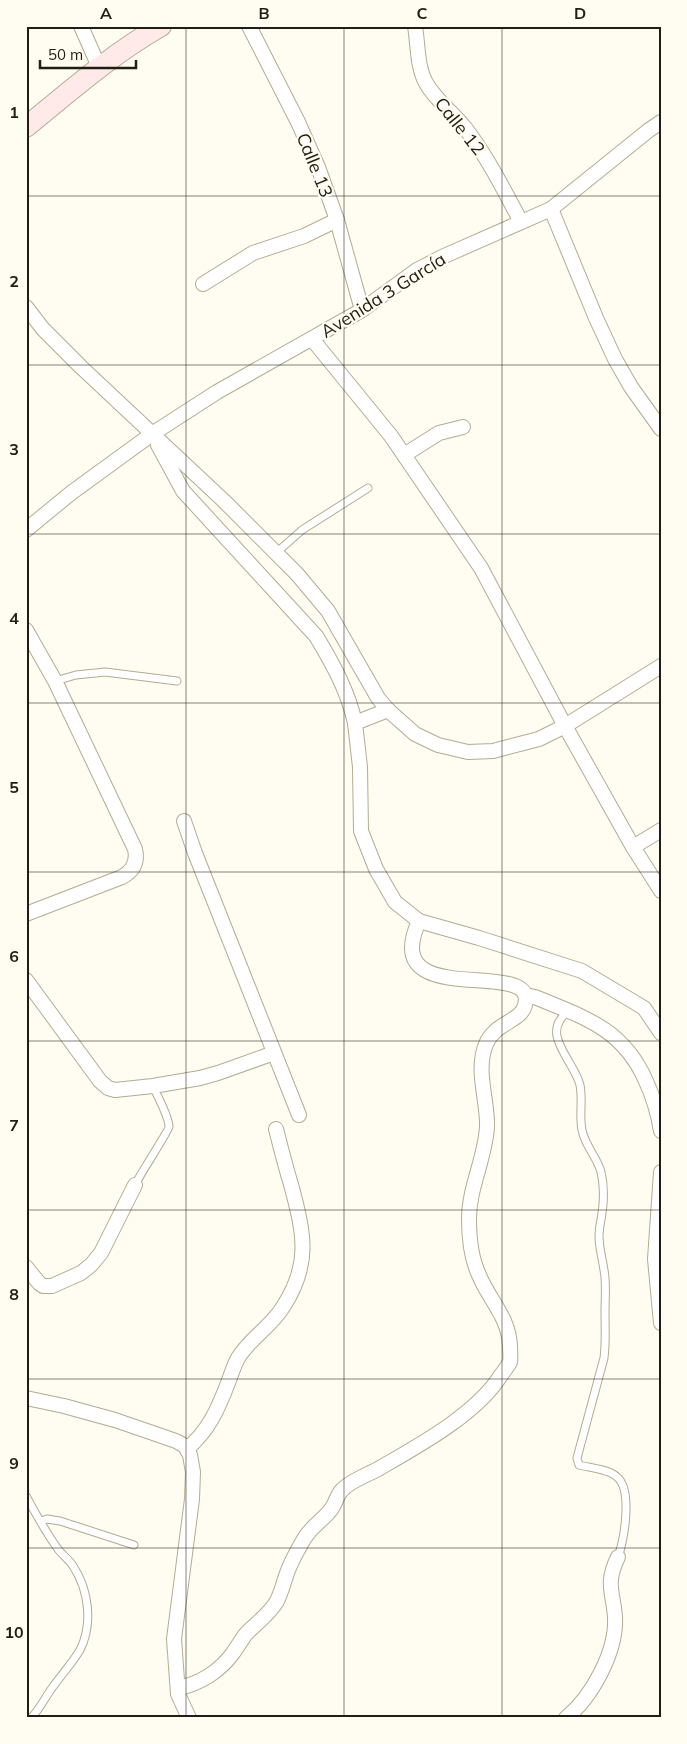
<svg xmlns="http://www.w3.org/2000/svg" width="687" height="1744" viewBox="0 0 687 1744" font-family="Mulish,sans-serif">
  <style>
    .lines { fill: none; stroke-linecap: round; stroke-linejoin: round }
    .lane-casing { stroke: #b2ac91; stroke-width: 9 }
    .street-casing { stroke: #b2ac91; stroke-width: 16 }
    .secondary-casing { stroke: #b2ac91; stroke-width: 22 }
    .lane { stroke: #fff; stroke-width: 7 }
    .street { stroke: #fff; stroke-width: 14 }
    .secondary { stroke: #ffeae9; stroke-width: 20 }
    .grid { fill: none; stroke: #201e14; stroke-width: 1; stroke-opacity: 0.55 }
    .labels { text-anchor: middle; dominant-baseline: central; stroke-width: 4.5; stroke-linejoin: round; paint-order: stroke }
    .street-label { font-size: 18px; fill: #201e14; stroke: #fffcf1 }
    .neatline { fill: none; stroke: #201e14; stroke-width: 2 }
    .grid-label { font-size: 16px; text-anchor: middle; font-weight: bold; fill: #201e14 }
  </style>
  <rect width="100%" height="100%" fill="#fffcf1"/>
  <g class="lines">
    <defs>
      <g id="lane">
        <path d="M276,553l26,-23 66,-42"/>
        <path d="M55,681l21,-6 29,-3 72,9"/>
        <path d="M569,1011c-31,22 5,49 11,74 3,15 -1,30 2,45 3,16 15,27 19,42 3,13 3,28 1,41 -1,8 -3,15 -3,23 0,14 5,28 6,42 1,11 0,23 0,34 0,16 1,30 -1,46l-27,100 2,7c12,3 30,4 38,12 16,13 7,63 1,80"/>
        <path d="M135,1185c4,-9 34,-55 34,-58 0,-11 -12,-31 -16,-41"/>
        <path d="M26,1496c10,18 20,37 32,53 4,6 11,10 15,17 16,24 20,58 7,84 -7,12 -17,23 -25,34 -9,11 -14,24 -24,34"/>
        <path d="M41,1521l6,-2 13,2 74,24"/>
      </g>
      <g id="street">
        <path d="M81,26l18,41"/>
        <path d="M249,26l49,96 20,45 19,53 25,90"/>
        <path d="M415,26c3,18 2,41 11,57 10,18 28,30 40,46 22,29 38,61 55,93"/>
        <path d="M551,209l45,109 19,41 16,28 30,42"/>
        <path d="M203,284l50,-31 51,-17 33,-16"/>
        <path d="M26,307l17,22 38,38 143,134 73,73 31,37 50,87 10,12 27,24 23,11 30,7 25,-1 46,-12 26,-13 96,-60"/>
        <path d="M312,339l79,97 90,132 84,158 68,121 28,44"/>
        <path d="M158,445l25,46 133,145c17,28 32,55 39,87"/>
        <path d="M404,455l35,-22 24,-6"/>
        <path d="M26,530l45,-37 81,-59 65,-42 145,-82 55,-40 25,-13 109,-48 98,-79 12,-8"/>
        <path d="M26,630l29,51 80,168c3,13 -2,22 -13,28l-96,37"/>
        <path d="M388,710l-33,13 5,44 1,64 15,38 19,33 24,19 60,17 103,33 62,37 17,25"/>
        <path d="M184,821l11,32 104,262"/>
        <path d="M633,847l28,-17"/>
        <path d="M26,980l74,101 8,7 7,2 38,-4 47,-8 18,-5 56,-20"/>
        <path d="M526,997l4,-1 5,1c48,20 87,31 110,82 8,17 13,33 16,52"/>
        <path d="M661,1172l-6,87 6,64"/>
        <path d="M26,1267l13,16 4,3h9l29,-13 10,-8 10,-12 34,-68"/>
        <path d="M26,1398l38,8 51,14 61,21 9,5 5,9 3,17 -1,27 -18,140 4,55 11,24"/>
        <path d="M187,1449c22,-19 31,-40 41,-66 3,-8 6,-18 10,-25 12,-20 33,-31 45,-51 28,-43 21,-73 9,-119 -6,-20 -11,-39 -16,-59"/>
        <path d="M178,1688c22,-4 42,-17 55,-35 4,-6 8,-12 12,-18 11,-12 24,-20 32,-34 4,-8 6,-16 9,-25 4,-13 11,-25 18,-37 9,-15 20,-19 28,-31 4,-6 5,-13 10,-18 8,-9 25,-15 36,-21 40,-23 99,-55 123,-94 3,-4 7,-9 9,-13 1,-5 0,-11 0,-16 -1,-29 -21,-46 -31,-71 -8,-17 -10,-37 -10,-56 0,-32 16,-60 18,-92 1,-27 -12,-56 -1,-83 9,-22 35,-22 39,-39 14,-50 -148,9 -106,-84"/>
        <path d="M566,1718c26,-21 51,-67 49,-101 -2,-26 -10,-33 3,-60"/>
      </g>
      <path id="secondary" d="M26,127c44,-36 86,-73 135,-101"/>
    </defs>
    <use href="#lane" class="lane-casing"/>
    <use href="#street" class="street-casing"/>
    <use href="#secondary" class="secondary-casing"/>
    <use href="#lane" class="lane"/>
    <use href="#street" class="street"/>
    <use href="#secondary" class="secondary"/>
  </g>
  <path class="grid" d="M186,26v1692M344,26v1692M502,26v1692M26,196h635M26,365h635M26,534h635M26,703h635M26,872h635M26,1041h635M26,1210h635M26,1379h635M26,1548h635"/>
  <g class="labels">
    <g class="street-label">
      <text transform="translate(460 126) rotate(51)">Calle 12</text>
      <text transform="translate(315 165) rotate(68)">Calle 13</text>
      <text transform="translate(383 295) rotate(-32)">Avenida 3 García</text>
    </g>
  </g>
  <rect width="687" height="1744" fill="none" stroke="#fffcf1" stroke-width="55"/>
  <path d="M40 60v8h96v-8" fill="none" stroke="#201e14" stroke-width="2.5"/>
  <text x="48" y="60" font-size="15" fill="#201e14" stroke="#fffcf1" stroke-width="4" paint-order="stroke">50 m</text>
  <rect x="28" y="28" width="632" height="1688" class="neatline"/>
  <g class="grid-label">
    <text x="106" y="19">A</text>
    <text x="264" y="19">B</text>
    <text x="422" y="19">C</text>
    <text x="580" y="19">D</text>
    <text x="14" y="118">1</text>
    <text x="14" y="287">2</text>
    <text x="14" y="455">3</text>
    <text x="14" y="624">4</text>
    <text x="14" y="793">5</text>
    <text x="14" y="962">6</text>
    <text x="14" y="1131">7</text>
    <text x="14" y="1300">8</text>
    <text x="14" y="1469">9</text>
    <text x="14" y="1638">10</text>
  </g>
</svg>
